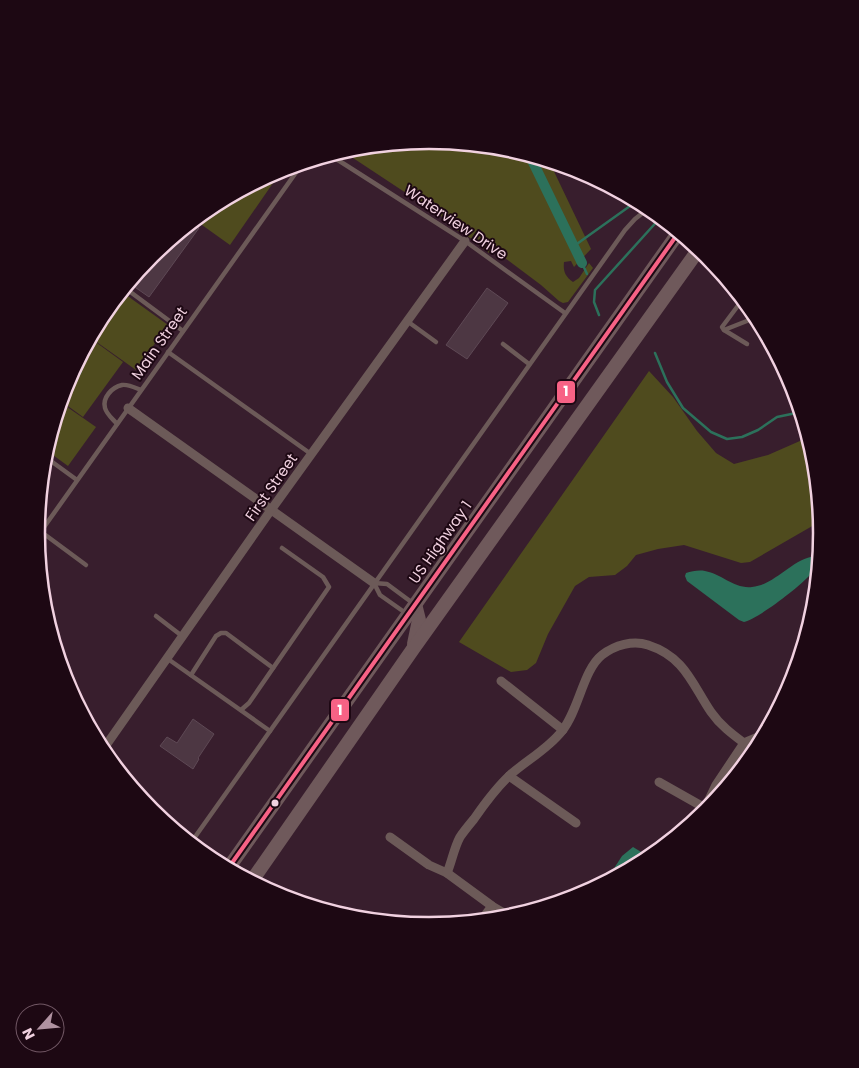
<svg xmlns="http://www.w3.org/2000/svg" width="859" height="1068" viewBox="0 0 859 1068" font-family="Poppins,sans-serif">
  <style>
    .green { fill: #4f4b1e }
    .water { fill: #2c715b }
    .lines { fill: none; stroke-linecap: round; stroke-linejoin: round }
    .stream { stroke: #2c715b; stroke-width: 2.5 }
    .canal { stroke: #2c715b; stroke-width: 10 }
    .building { fill: #4d3743; stroke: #5e4955 }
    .lane { stroke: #6c5a58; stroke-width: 4.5 }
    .street { stroke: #6c5a58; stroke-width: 9 }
    .primary { stroke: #6f595b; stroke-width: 14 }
    .bus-1-casing { stroke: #1d0813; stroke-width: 8 }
    .bus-1 { stroke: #f76285; stroke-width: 4 }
    .bus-dot { fill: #f1d1e0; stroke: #1d0813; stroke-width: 2 }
    .labels { text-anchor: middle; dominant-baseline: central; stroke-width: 4; stroke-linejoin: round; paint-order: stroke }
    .street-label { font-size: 15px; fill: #f1d1e0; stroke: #1d0813 }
    .rim { fill: none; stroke: #f1d1e0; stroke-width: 2.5 }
    .line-badge { stroke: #1d0813; stroke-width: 2 }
    .badge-label { font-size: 14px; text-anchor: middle; font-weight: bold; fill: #fff }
  </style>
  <rect width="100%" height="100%" fill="#381e2d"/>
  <g class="green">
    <path d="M430,141l76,7 43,13 42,88 -17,18 -3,-6 -7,1c-1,9 1,14 9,20l6,-4 10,-15 4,5 -25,34 -5,1 -4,-2 -18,-16 -44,-33 -8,1 -17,-14 -19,-11v-4l-103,-68 -6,1 -6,-4 15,-5z"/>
    <path d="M282,170l-52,75 -35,-25 16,-13z"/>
    <path d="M122,292l46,33 -32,45 -45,-32 12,-23z"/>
    <path d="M90,338l33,24 -40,55 -22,-16 5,-18z"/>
    <path d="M649,371l24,26 24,34 19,22 18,11 34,-9 41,-18 6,21 6,63 -71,41 -9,1 -57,-18 -26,4 -22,6 -9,11 -12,9 -26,2 -14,9 -27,48 -12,29 -9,7 -16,2 -52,-30z"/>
    <path d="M60,402l36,25 -28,39 -22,-16z"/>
  </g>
  <g class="water">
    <path d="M79,360l4,7 -2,7 -5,3h-7z"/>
    <path d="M815,556l3,7c-3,4 -6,9 -9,13 -10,11 -51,43 -65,46l-5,-2 -52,-39 -2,-5 1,-3c6,-2 13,-3 19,-2 17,3 29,18 47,16 23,-2 40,-28 63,-31z"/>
    <path d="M633,847l18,11 -38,21 -2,-6 11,-17z"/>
  </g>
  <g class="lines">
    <g class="stream">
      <path d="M574,246l63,-45"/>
      <path d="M582,263l5,11"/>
      <path d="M599,315l-5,-13 1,-12 66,-73"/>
      <path d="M655,353l12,29 16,26 28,24 16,7 15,-2 16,-7 19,-13 24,-5"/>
    </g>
    <path class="canal" d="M530,156l52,107"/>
  </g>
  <g class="building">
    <path d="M191,223l8,5 -50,69 -20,-14 23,-27z"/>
    <path d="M487,288l21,15 -41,56 -21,-14z"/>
    <path d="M193,719l21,15 -16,24 1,1 -6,10 -33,-23 7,-9 10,6z"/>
  </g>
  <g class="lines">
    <g class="lane">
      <path d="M330,155l135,86 100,72"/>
      <path d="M125,288l58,43"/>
      <path d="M743,299l-21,28 2,3 33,-13"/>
      <path d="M407,321l29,21"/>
      <path d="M724,330l23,14"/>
      <path d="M503,344l26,20"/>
      <path d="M168,352l143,102"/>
      <path d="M117,424c-4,-5 -10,-9 -12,-16 -3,-10 7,-21 17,-23 6,-1 14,3 19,5"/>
      <path d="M44,456l33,24"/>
      <path d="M40,531l46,34"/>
      <path d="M37,537l265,-373"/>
      <path d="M374,583l6,12 27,19"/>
      <path d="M374,583l13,1 27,20"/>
      <path d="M156,616l26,20"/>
      <path d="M168,659l102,72"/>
      <path d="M191,675l25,-39 5,-3h5l47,35"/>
      <path d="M241,710l8,-7 80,-116 -6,-10 -41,-29"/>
      <path d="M190,844l435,-614 10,-11 14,-11"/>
    </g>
    <g class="street">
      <path d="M128,408l246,175"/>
      <path d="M501,681l62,49"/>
      <path d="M102,751l169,-241 194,-269"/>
      <path d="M509,776l67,47"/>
      <path d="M659,782l46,26"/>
      <path d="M702,816l3,-8 11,-23 28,-42 23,-10"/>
      <path d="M390,837l39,28 18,8 45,33 20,12"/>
      <path d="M447,873c5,-12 7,-25 13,-36 4,-6 9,-12 14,-18 11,-16 22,-31 36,-44 17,-15 38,-26 52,-44 17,-21 21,-61 40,-76 13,-10 31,-15 46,-10 37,12 44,39 63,67 9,13 21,22 33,31"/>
      <path d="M480,922l12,-16"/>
    </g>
    <g class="primary">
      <path d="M414,644l5,-24 -4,-16"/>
      <path d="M227,870l452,-638"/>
      <path d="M251,882l162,-233 286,-400"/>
    </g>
    <defs>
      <path id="bus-1" d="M227,870l452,-638"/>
    </defs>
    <use href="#bus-1" class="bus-1-casing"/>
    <use href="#bus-1" class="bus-1"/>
  </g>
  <circle class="bus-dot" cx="275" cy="803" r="4.5"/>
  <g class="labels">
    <g class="street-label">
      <text transform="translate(456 222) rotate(34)">Waterview Drive</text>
      <text transform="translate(159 343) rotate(-55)">Main Street</text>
      <text transform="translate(271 487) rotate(-55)">First Street</text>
      <text transform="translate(440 542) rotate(-55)">US Highway 1</text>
    </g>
  </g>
  <path d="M0 0H859V1068H0ZM45 533a384 384 0 1 1 768 0a384 384 0 1 1-768 0Z" fill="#1d0813" fill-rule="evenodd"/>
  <path class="rim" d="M45 533a384 384 0 1 1 768 0a384 384 0 1 1-768 0Z"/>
  <g class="line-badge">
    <rect x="556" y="380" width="20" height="24" rx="5" fill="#f76285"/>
    <rect x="330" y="698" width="20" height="24" rx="5" fill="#f76285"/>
  </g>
  <g class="badge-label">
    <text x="566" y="396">1</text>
    <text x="340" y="715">1</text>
  </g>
  <g transform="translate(40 1028) rotate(243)"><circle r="24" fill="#1d0813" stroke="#725865"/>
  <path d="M0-4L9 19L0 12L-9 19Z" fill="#b092a1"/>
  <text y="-8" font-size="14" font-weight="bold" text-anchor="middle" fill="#f1d1e0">N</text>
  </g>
</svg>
